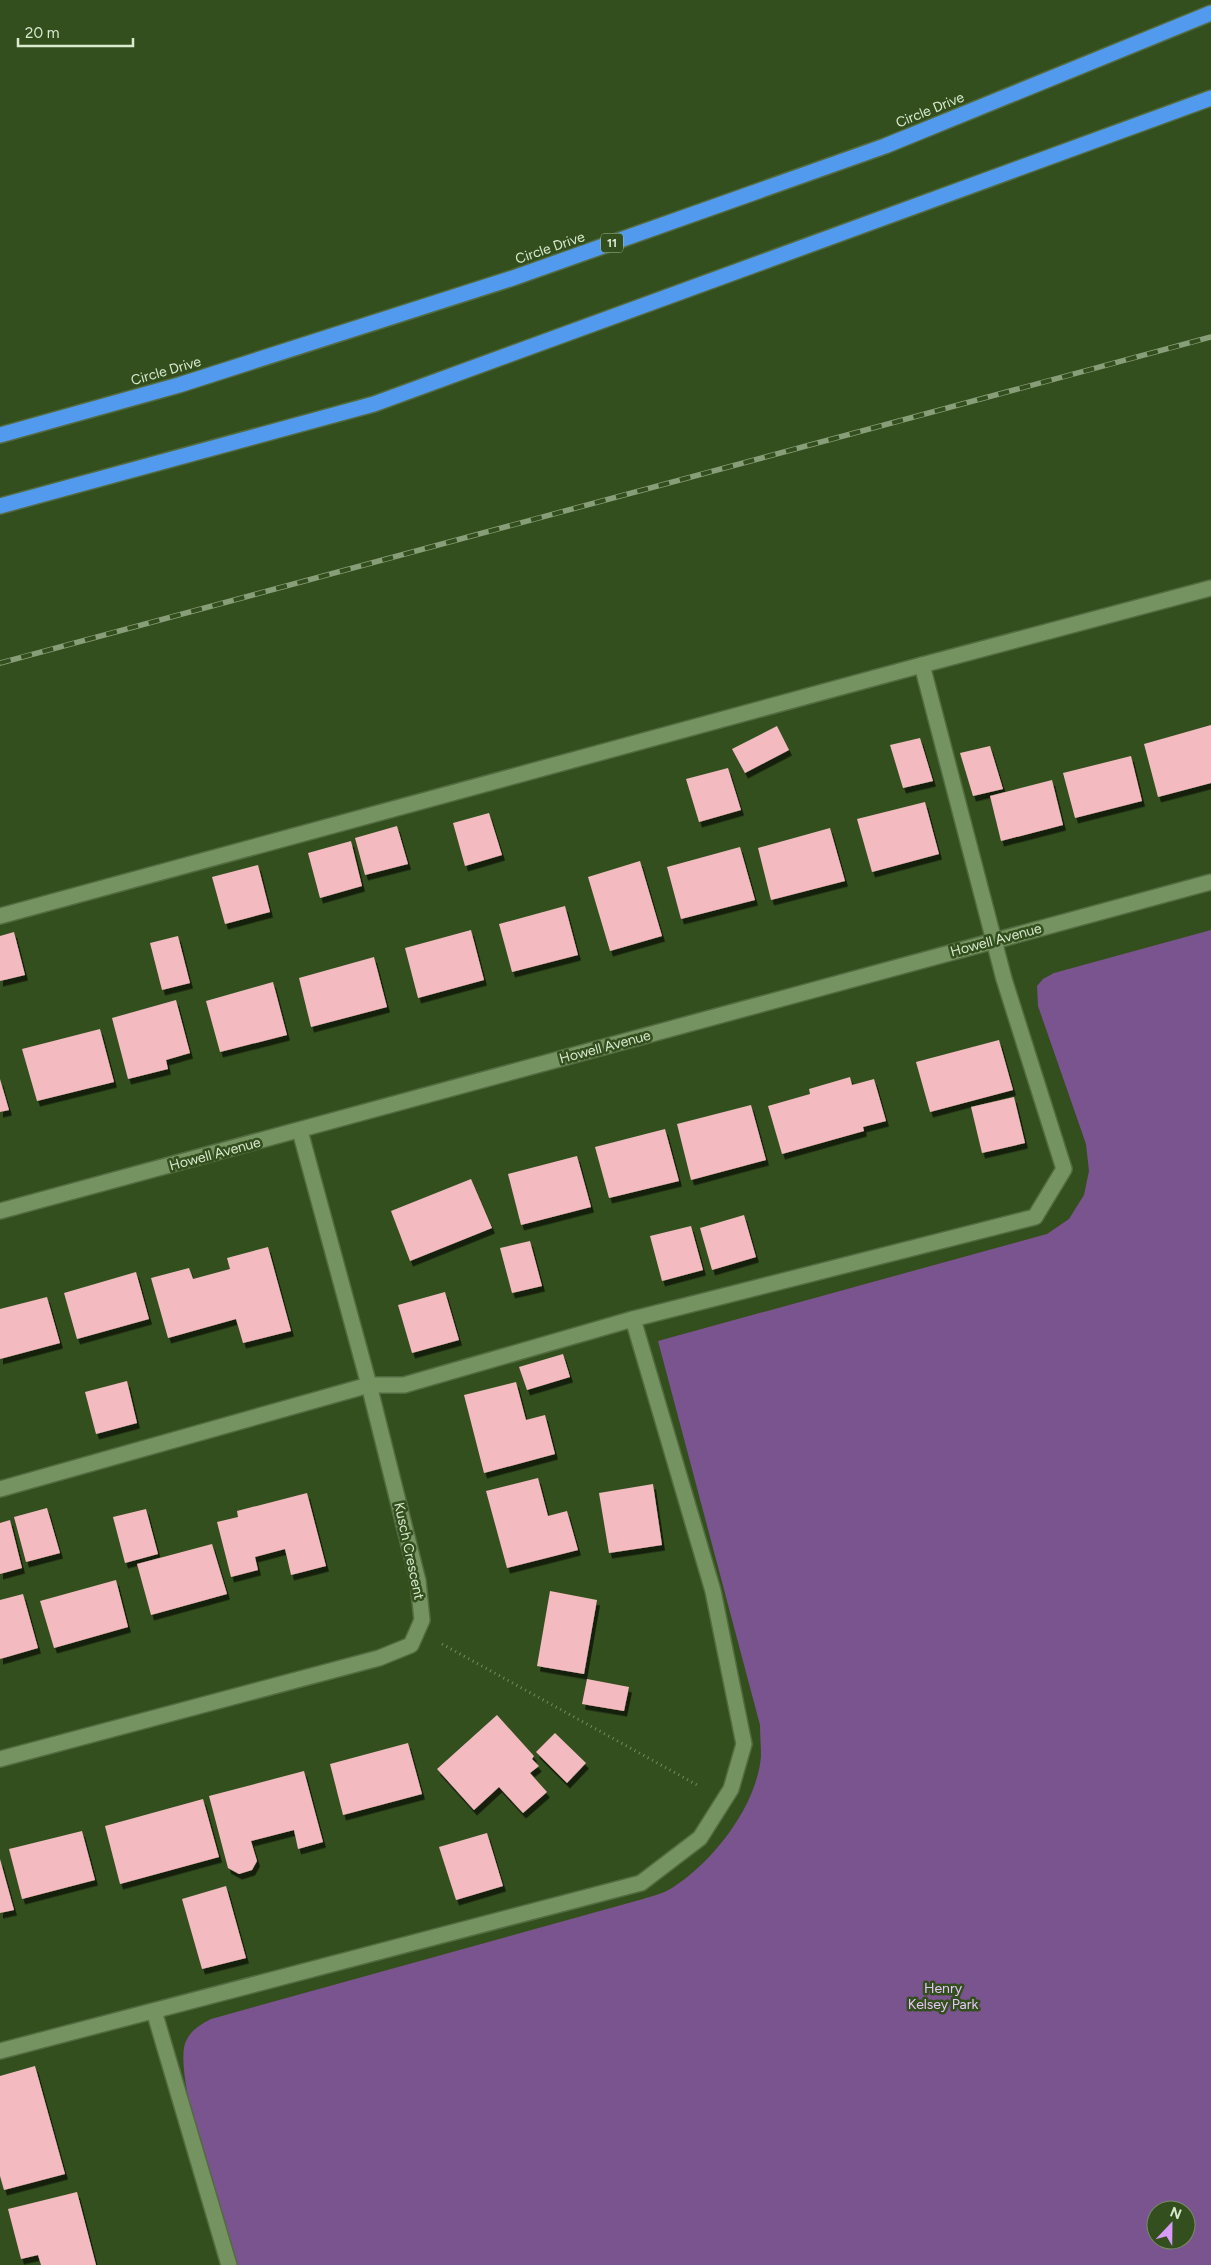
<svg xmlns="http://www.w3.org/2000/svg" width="1211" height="2265" viewBox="0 0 1211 2265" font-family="Figtree,sans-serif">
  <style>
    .green { fill: #7a548e; fill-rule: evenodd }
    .building { fill: #f3bbbf; filter: url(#shadow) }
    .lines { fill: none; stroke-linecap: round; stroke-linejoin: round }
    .minor-casing { stroke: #536b40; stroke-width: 18 }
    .highway-casing { stroke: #536b40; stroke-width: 18 }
    .path { stroke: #738b62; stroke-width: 3; stroke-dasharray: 1 4; stroke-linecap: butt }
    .minor { stroke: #759360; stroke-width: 15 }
    .highway { stroke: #529aed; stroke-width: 15 }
    .rail-casing { stroke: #889e78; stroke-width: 5.5 }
    .rail { stroke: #344f1e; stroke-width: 4; stroke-dasharray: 11; stroke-linecap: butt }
    .labels { text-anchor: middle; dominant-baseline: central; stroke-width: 5; stroke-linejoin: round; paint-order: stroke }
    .shield { fill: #344f1e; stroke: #a8bc9a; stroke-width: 1 }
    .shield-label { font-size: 12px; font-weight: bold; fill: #d9eacf }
    .street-label { font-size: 14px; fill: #d9eacf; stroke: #344f1e }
    .park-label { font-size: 14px; fill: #e7c7fa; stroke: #344f1e }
  </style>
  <defs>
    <filter id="shadow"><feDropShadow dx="3" dy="5.5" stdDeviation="0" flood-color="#0009"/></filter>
  </defs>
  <rect width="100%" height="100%" fill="#344f1e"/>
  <path class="green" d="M1211,930v1335h-975c-12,-39 -65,-193 -50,-224 6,-12 14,-16 25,-22l432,-120c10,-3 21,-6 29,-11 41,-26 85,-82 89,-132 0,-10 -1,-21 -1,-31l-102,-384 389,-107 22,-15 15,-24 5,-24 -3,-27 -48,-138 -1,-20 6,-7 11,-6zM1156,2210h30v30h-30z"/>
  <g class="building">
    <path d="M1211,725v58l-53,14 -14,-53z"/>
    <path d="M777,726l12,24 -44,23 -13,-24z"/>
    <path d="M920,738l13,43 -30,7 -13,-43z"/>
    <path d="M990,746l13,43 -30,7 -13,-43z"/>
    <path d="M1131,756l11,45 -67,17 -12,-45z"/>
    <path d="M728,768l13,42 -42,12 -13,-43z"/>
    <path d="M1052,780l11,45 -62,16 -11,-45z"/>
    <path d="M925,802l14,52 -67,18 -15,-53z"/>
    <path d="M489,813l13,42 -37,11 -12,-43z"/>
    <path d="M397,826l11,38 -43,11 -10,-37z"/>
    <path d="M830,828l15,53 -74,19 -13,-52z"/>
    <path d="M351,841l11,45 -42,12 -12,-45z"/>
    <path d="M740,847l15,53 -74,19 -14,-52z"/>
    <path d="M640,861l22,75 -52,15 -22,-74z"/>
    <path d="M258,865l12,47 -45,12 -13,-47z"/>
    <path d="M565,906l13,49 -66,17 -13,-48z"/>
    <path d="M471,930l13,50 -66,18 -13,-50z"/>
    <path d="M14,932l11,43 -25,6v-45z"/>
    <path d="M178,936l12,47 -28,7 -12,-47z"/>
    <path d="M374,957l13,50 -76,20 -12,-49z"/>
    <path d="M273,982l14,53 -67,17 -14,-51z"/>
    <path d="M176,1000l14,53 -24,7 2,9 -40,10 -16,-61z"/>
    <path d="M100,1029l14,53 -77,19 -15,-52z"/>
    <path d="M999,1040l14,50 -83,22 -14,-50z"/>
    <path d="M850,1077l2,8 22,-6 12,42 -23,6 1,4 -82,23 -14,-48 42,-12 -1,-5z"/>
    <path d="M0,1079l9,31 -9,2z"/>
    <path d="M1014,1097l11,46 -43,10 -11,-46z"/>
    <path d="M751,1105l15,55 -75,20 -14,-56z"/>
    <path d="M665,1129l14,52 -70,17 -14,-51z"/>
    <path d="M577,1156l14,51 -70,18 -13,-51z"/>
    <path d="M471,1179l21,49 -82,33 -19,-50z"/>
    <path d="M744,1215l12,42 -44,13 -12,-42z"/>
    <path d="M691,1226l12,44 -41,11 -12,-45z"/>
    <path d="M530,1241l12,45 -30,7 -12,-45z"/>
    <path d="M268,1247l23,84 -48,12 -7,-24 -68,19 -17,-60 38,-10 4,11 37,-10 -3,-11z"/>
    <path d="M136,1272l13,47 -72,20 -13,-46z"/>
    <path d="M445,1292l14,48 -47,13 -14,-48z"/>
    <path d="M47,1297l13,46 -60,16v-50z"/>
    <path d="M563,1354l7,23 -43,13 -8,-23z"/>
    <path d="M127,1381l10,42 -41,11 -11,-42z"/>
    <path d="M516,1382l10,38 19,-5 10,39 -71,19 -20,-78z"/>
    <path d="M538,1478l10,38 19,-5 11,39 -71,18 -21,-77z"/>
    <path d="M653,1484l9,61 -53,8 -10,-60z"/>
    <path d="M307,1493l19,73 -35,9 -6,-26 -30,8 3,13 -27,7 -14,-55 21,-5 -1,-6z"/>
    <path d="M47,1508l13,45 -34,9 -12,-45z"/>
    <path d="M146,1509l12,45 -33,9 -12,-46z"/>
    <path d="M10,1520l12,48 -22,6v-51z"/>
    <path d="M212,1544l15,50 -76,21 -14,-51z"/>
    <path d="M116,1580l12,47 -74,21 -14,-47z"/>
    <path d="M550,1591l47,9 -13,74 -47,-8z"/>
    <path d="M23,1594l15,54 -38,11v-59z"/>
    <path d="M587,1679l42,8 -5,24 -42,-7z"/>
    <path d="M497,1715l37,41 -2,3 7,7 -9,7 17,19 -24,21 -24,-26 -25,23 -37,-41z"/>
    <path d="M555,1733l31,30 -19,20 -31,-31z"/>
    <path d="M408,1743l14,51 -79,21 -13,-51z"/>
    <path d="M304,1771l19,71 -25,7 -4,-19 -43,11 6,20 -5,9 -13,4 -11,-6 -19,-72z"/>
    <path d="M203,1799l16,58 -99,27 -15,-58z"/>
    <path d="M82,1831l13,49 -73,19 -13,-50z"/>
    <path d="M487,1833l16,53 -47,14 -17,-53z"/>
    <path d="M0,1859l14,51 -14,3z"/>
    <path d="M226,1886l20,72 -44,11 -20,-70z"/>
    <path d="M35,2066l30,108 -61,16 -4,-14v-100z"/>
    <path d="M77,2192l19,73h-55l-3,-10 -17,4 -13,-50z"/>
  </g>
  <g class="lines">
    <defs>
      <g id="minor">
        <path d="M0,916l922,-251 289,-77"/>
        <path d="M0,1211l1211,-329"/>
        <path d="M0,1489l369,-104h35l229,-66 402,-102 29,-48 -60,-190 -82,-314"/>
        <path d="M0,1759l379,-101 32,-13 11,-25 -4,-39 -49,-196 -69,-254"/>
        <path d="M154,2011l75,254"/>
        <path d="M0,2051l641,-168 59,-45 31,-49 13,-45 -31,-153 -80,-272"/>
      </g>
      <g id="highway">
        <path d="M0,435l179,-50 334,-107 372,-132 326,-133"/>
        <path d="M0,506l374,-102 837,-306"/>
      </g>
    </defs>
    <use href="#minor" class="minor-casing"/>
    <use href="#highway" class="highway-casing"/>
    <path class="path" d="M442,1644l257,142"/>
    <use href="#minor" class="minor"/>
    <use href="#highway" class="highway"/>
    <defs>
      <path id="rail" d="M0,663l1211,-326"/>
    </defs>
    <use href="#rail" class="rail-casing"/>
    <use href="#rail" class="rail"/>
  </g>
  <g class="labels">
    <rect class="shield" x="601" y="233.5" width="22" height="19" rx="4"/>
    <g class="shield-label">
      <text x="612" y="243">11</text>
    </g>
    <g class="street-label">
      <text transform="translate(930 110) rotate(-22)">Circle Drive</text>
      <text transform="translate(550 248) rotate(-19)">Circle Drive</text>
      <text transform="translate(166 371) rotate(-16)">Circle Drive</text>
      <text transform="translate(996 940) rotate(-15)">Howell Avenue</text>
      <text transform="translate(605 1047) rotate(-15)">Howell Avenue</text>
      <text transform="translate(215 1154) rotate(-15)">Howell Avenue</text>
      <text transform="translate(409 1551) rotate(78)">Kusch Crescent</text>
    </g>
    <g class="park-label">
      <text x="943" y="1988">Henry<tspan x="943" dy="16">Kelsey Park</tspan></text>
    </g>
  </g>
  <g transform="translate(1171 2225) rotate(22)"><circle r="24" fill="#344f1e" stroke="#768d65"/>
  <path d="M0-4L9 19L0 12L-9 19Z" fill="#d89bf8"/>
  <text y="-8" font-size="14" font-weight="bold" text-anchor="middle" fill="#d9eacf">N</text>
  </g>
  <path d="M18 38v8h115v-8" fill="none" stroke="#d9eacf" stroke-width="2.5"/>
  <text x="25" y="38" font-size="15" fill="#d9eacf" stroke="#344f1e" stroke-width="4" paint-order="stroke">20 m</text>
</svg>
